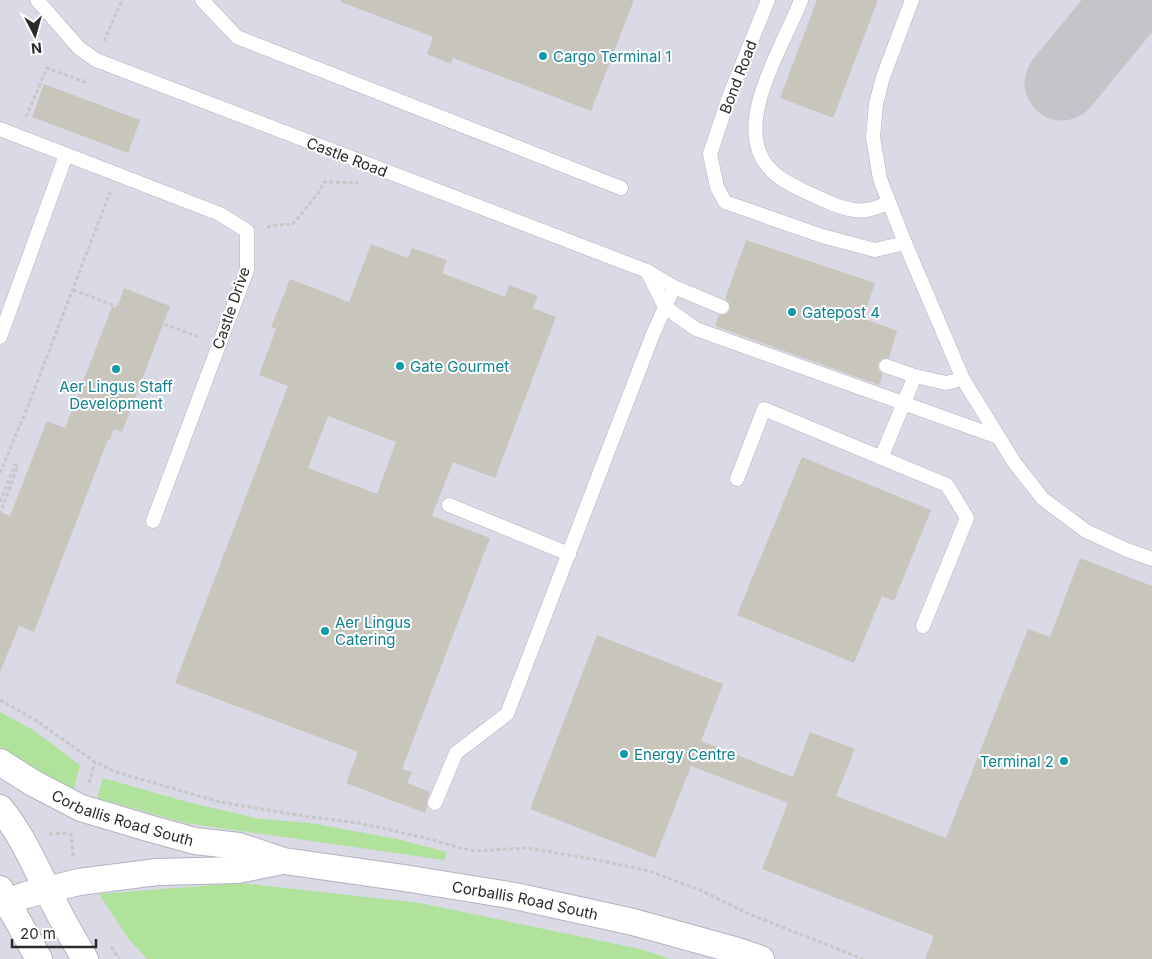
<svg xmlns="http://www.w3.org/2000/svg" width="1152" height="959" viewBox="0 0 1152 959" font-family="Inter,sans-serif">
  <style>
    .airport { fill: #d9dae5 }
    .green { fill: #b0e29b }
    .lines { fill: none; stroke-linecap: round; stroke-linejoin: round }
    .taxiway { stroke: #c6c4c9; stroke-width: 75 }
    .building { fill: #c8c5bc; fill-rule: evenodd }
    .service-casing { stroke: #b1b3be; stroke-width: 15 }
    .minor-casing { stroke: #b1b3be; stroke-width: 28 }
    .path { stroke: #c8c8c8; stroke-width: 3; stroke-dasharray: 4 2.5; stroke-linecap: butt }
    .service { stroke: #fff; stroke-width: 14 }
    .minor { stroke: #fff; stroke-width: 26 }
    .culture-dot { fill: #0f9aa8; stroke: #fff; stroke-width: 2 }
    .labels { text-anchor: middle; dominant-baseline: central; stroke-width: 4; stroke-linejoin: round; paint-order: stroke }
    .culture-label { font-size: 15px; fill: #0d838f; stroke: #fff; text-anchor: start }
    .street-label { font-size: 15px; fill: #2b2b2b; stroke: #fff }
  </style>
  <rect width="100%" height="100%" fill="#ece7dd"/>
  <rect class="airport" x="0" y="0" width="1152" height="959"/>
  <g class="green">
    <path d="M0,712l33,18 47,35 -6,24 -13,-5 -61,-37z"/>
    <path d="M103,778l84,24 73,17 50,4 87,16 50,13 -3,8 -259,-37 -88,-25z"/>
    <path d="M240,883l180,20 220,46 31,10h-524l-19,-21 -29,-44z"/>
  </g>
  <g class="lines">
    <path class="taxiway" d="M1062,83l68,-83"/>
  </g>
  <g class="building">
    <path d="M341,0h293l-43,111 -138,-53 -2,6 -24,-10 6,-17 -92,-35z"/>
    <path d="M817,0h61l-45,118 -53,-20z"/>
    <path d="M44,84l96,36 -12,33 -96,-36z"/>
    <path d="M746,240l129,43 -12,35 34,13 -8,27 -8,1 -3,5 1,7 4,3 -4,11 -164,-59 4,-11 8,-1 3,-4 -1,-8 -4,-3z"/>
    <path d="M371,244l37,14 4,-10 35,12 -5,13 63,24 4,-12 29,11 -5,12 23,9 -61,161 -42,-16 -21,54 58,22 -88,231 10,3 -5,11 23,9 -3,8v7l-2,6 -79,-30 12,-31 -183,-69 113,-297 -29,-11 17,-46 -5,-2 19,-48 59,23zM328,416l68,26 -19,52 -69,-26z"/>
    <path d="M124,288l46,18 -48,126 -8,-3 -4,11 -2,-1 -74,193 -15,-6 -19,46v-160l10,4 37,-95 18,7 47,-121 5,1z"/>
    <path d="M802,457l129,53 -37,91 -12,-5 -28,67 -117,-48z"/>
    <path d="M1080,558l72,28v373h-227l9,-23 -172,-67 26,-66 -97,-37 -36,92 -125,-49 67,-174 126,49 -22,57 92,36 17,-45 45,17 -19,47 110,42 82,-209 22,8z"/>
  </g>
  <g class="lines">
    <defs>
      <g id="service">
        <path d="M37,0l42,48 17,12 551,211 27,16 48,20"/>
        <path d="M202,0l35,37 384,151"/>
        <path d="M768,0l-38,94 -20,60 7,33 8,15 97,34 53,14 30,-7"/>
        <path d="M801,0c-16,43 -63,114 -39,158 9,17 27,26 44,34 19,8 40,21 61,18 8,-1 15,-5 22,-7"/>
        <path d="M912,0l-29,77 -7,27 -3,33 7,42 25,64 58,136 51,83 29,37 43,32 41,19 25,9"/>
        <path d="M0,129l220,85 27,17v39l-94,251"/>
        <path d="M647,271l18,36 31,22 302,108"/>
        <path d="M0,337l66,-182"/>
        <path d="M886,366l29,10 31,7 17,-4"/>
        <path d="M881,458l34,-82"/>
        <path d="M737,479l27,-70 183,76 20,33 -44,108"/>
        <path d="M449,505l120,49"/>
        <path d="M435,803l21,-50 51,-39 146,-380 21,-47"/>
      </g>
      <g id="minor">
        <path id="s1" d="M0,762l33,21 48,25 67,20 47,13 44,5 45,15 120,17 111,18 118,26 105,29 23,8"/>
        <path d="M0,808c21,25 33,54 48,83 11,24 24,46 37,68"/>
        <path d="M0,889l39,70"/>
        <path d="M0,904l26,-9 53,-13 78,-10 81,-2 44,-9"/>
      </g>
    </defs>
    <use href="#service" class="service-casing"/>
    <use href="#minor" class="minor-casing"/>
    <g class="path">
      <path d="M104,41l18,-41"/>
      <path d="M26,117l21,-49 38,14 2,-4"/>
      <path d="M267,227l18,-3 7,1 28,-34 4,-9 34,1"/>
      <path d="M73,290l126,47"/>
      <path d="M0,473l28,-67 82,-214"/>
      <path d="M0,502l15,-37 3,1 -18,48"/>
      <path d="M0,540l1,1"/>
      <path d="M0,700l34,19 61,43 21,10 104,30 90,15 49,6 75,17 26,8 15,3 52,-3 71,12 51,11 51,19 49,24 114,45"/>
      <path d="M89,783l6,-21"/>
      <path d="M71,833l2,24"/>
      <path d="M49,834l19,-1"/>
      <path d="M111,947l8,12"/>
    </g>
    <use href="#service" class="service"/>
    <use href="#minor" class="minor"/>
  </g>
  <g class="culture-dot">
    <circle cx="543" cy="56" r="5"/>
    <circle cx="792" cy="312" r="5"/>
    <circle cx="400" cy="366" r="5"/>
    <circle cx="116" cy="369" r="5"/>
    <circle cx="325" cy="631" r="5"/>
    <circle cx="624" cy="754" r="5"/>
    <circle cx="1064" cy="761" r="5"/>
  </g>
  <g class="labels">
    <g class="culture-label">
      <text x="553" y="56">Cargo Terminal 1</text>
      <text x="802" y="312">Gatepost 4</text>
      <text x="410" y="366">Gate Gourmet</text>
      <text x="116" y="386" text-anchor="middle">Aer Lingus Staff<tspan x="116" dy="17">Development</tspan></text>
      <text x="335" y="622">Aer Lingus<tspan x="335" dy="17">Catering</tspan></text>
      <text x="634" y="754">Energy Centre</text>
      <text x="1054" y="761" text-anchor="end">Terminal 2</text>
    </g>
    <g class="street-label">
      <text transform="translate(738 77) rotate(-69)">Bond Road</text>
      <text transform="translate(347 157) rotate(21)">Castle Road</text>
      <text transform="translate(231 308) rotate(-71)">Castle Drive</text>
      <text stroke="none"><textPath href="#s1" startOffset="136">Corballis Road South</textPath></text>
      <text stroke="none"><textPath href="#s1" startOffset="548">Corballis Road South</textPath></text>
    </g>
  </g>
  <g transform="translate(35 35) rotate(174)" stroke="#ffffff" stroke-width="4" paint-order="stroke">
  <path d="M0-4L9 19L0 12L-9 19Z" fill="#2b2b2b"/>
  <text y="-8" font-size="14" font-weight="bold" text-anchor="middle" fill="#2b2b2b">N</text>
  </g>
  <path d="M12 939v8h84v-8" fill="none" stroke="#2b2b2b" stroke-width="2.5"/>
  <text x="20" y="939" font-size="15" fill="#2b2b2b" stroke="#ffffff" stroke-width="4" paint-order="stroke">20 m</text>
</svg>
